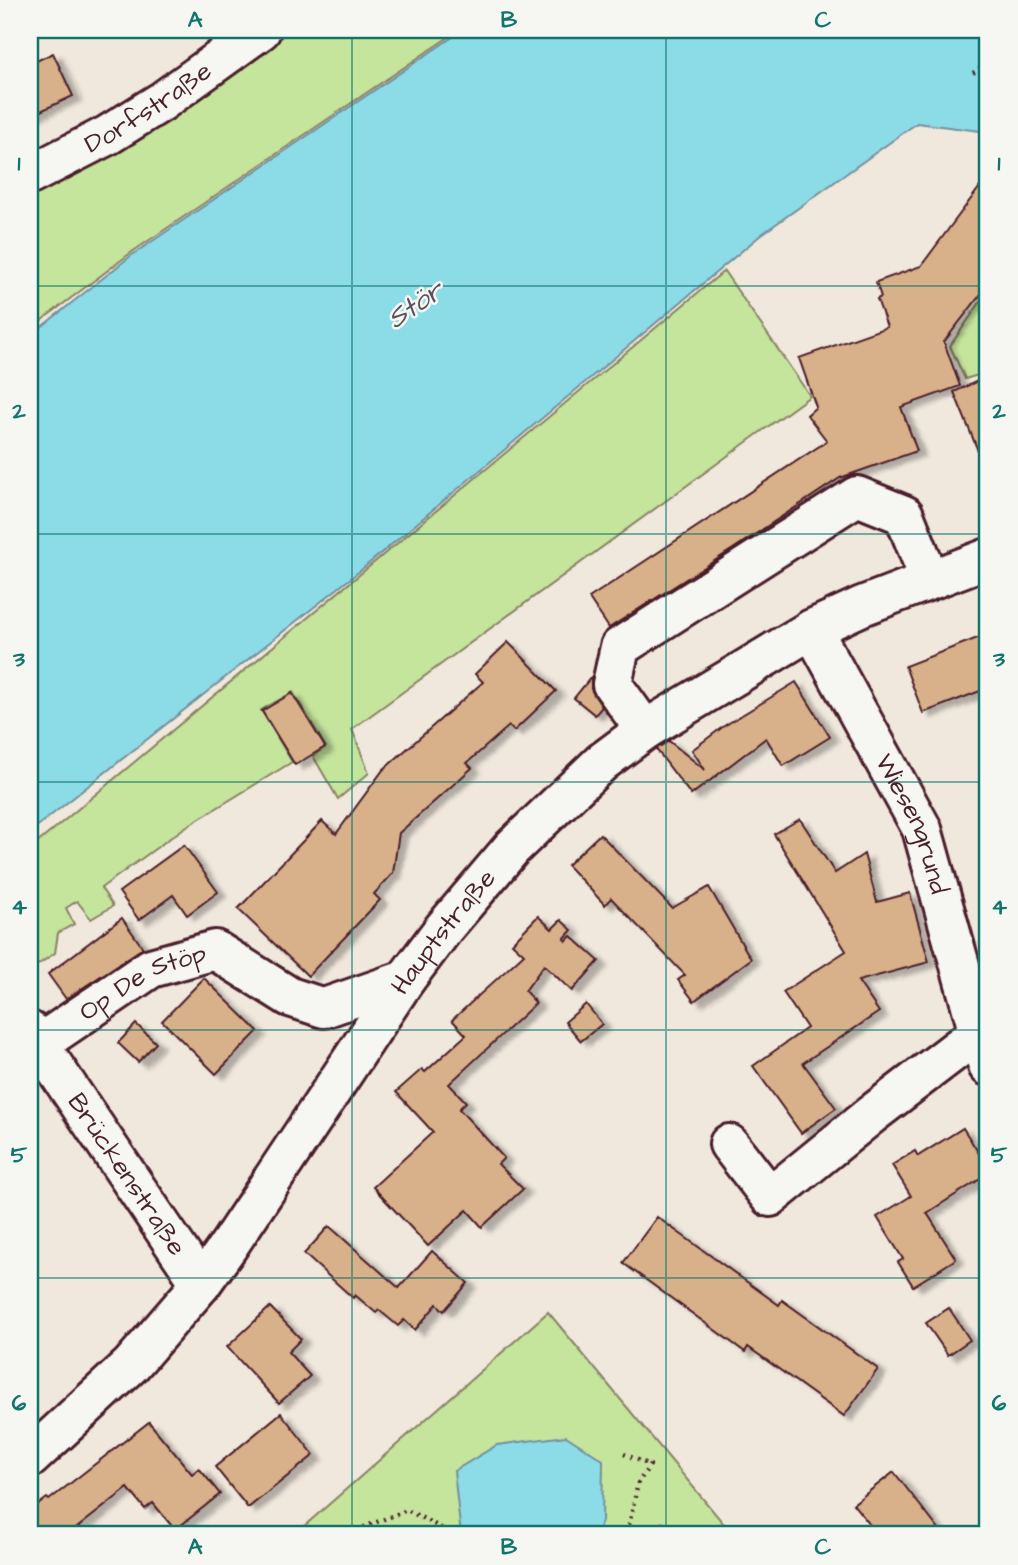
<svg xmlns="http://www.w3.org/2000/svg" width="1018" height="1565" viewBox="0 0 1018 1565" font-family="'Architects Daughter',sans-serif">
  <style>
    .green { fill: #c5e49c; stroke: #888264; stroke-width: 2 }
    .water { fill: #8cdce8; stroke: #72909c; stroke-width: 2 }
    .building { fill: #d8b089; stroke: #4a1f2b; stroke-width: 2; filter: url(#shadow) }
    .lines { fill: none; stroke-linecap: round; stroke-linejoin: round }
    .minor-casing { stroke: #4a1f2b; stroke-width: 44 }
    .major-casing { stroke: #4a1f2b; stroke-width: 44 }
    .path { stroke: #4a1f2b; stroke-width: 4.5; stroke-dasharray: 2 5; stroke-linecap: butt }
    .minor { stroke: #f6f6f2; stroke-width: 38 }
    .major { stroke: #f6f6f2; stroke-width: 38 }
    .grid { fill: none; stroke: #0f766e; stroke-width: 2; stroke-opacity: 0.55 }
    .labels { text-anchor: middle; dominant-baseline: central; stroke-width: 5; stroke-linejoin: round; paint-order: stroke }
    .street-label { font-size: 26px; fill: #4a1f2b; stroke: #f6f6f2 }
    .water-label { font-size: 28px; font-style: italic; fill: #5a4e5a; stroke: #f6f6f2 }
    .neatline { fill: none; stroke: #0f766e; stroke-width: 2.5 }
    .grid-label { font-size: 23px; text-anchor: middle; font-weight: bold; fill: #0f766e }
  </style>
  <defs>
    <filter id="shadow"><feDropShadow dx="8" dy="4.5" stdDeviation="2" flood-color="#0004"/></filter>
  </defs>
  <rect width="100%" height="100%" fill="#f0e8dd"/>
  <filter id="ink" filterUnits="userSpaceOnUse"><feTurbulence type="fractalNoise" baseFrequency=".0143" numOctaves="2"/><feDisplacementMap in="SourceGraphic" scale="14" xChannelSelector="R" yChannelSelector="G"/><feConvolveMatrix kernelMatrix="1 2 1 2 8 2 1 2 1" color-interpolation-filters="sRGB"/></filter>
  <g filter="url(#ink)">
    <g class="green">
      <path d="M289,30h170l-327,222 -102,77v-137l75,-36 85,-51z"/>
      <path d="M724,271l86,125 -458,333 17,44 -31,26 -25,-43 13,-9 -33,-55 -32,18 31,52 -108,66 -83,60 12,18 -22,13 -14,-18 -11,7 8,16 -16,9 -3,20 -25,17v-121z"/>
      <path d="M988,291v81l-23,7 -15,-33z"/>
      <path d="M548,1312l185,223h-439z"/>
    </g>
    <g class="water">
      <path d="M463,30h525v113l-8,-12 -63,-8 -155,111 -401,336 -331,262v-496l102,-81z"/>
      <path d="M566,1436l37,24 -1,61 -5,14h-136l-7,-64 43,-26z"/>
    </g>
    <g class="building">
      <path d="M53,53l20,43 -43,20v-52z"/>
      <path d="M988,176v109l-44,57 16,44 -59,21 16,44 -77,27 -107,71 -124,79 -20,-30 238,-157 -20,-26 9,-8 -17,-49 88,-31 -10,-28 4,-2 -5,-15 45,-16z"/>
      <path d="M988,376v97h-1l-33,-81z"/>
      <path d="M988,634v54l-65,25 -18,-47z"/>
      <path d="M508,642l48,49 -42,40 -5,-5 -42,37 5,5 -73,65 -6,40 -19,21 6,6 -72,76 -70,-67 84,-88 14,13 47,-64 100,-88 -8,-8z"/>
      <path d="M591,677v12l11,18 -7,8 -21,-17z"/>
      <path d="M796,682l34,55 -47,29 -17,-28 -75,57 -35,-46 13,-8 36,29 -13,-20 32,-24z"/>
      <path d="M292,693l33,54 -30,18 -33,-54z"/>
      <path d="M800,819l35,54 29,-19 13,48 33,-9 19,69 -71,19 21,31 -76,51 33,45 -35,25 -48,-67 54,-38 -24,-36 63,-41 -72,-117z"/>
      <path d="M600,834l72,74 37,-21 42,72 -57,42 -16,-21 7,-5 -74,-77 -6,7 -38,-40z"/>
      <path d="M184,845l34,47 -31,23 -14,-20 -34,25 -20,-28z"/>
      <path d="M538,916l14,13 9,-9 11,10 -8,9 2,2 5,-5 28,25 -27,30 -28,-26 -19,26 11,12 -87,81 17,18 -7,7 45,49 -6,6 25,25 -41,38 -15,-17 -39,36 -55,-59 60,-55 -37,-40 26,-23 3,3 41,-37 -14,-15 72,-66 -12,-11z"/>
      <path d="M122,918l21,30 -77,51 -18,-25z"/>
      <path d="M204,978l54,53 -42,43 -54,-53z"/>
      <path d="M586,1004l16,20 -21,17 -16,-19z"/>
      <path d="M136,1024l20,19 -18,19 -20,-19z"/>
      <path d="M963,1128l25,40v6l-61,39 29,46 -43,27 -15,-24 5,-3 -26,-42 34,-21 -19,-31 23,-14 3,5z"/>
      <path d="M657,1217l122,88 3,-5 96,69 -34,47 -96,-69 -3,5 -122,-89z"/>
      <path d="M329,1226l70,62 33,-37 36,32 -24,28 -7,-7 -22,26 -11,-10 -6,6 -19,-16 -3,3 -21,-18 -2,3 -49,-44z"/>
      <path d="M270,1307l31,32 -13,13 22,24 -31,27 -52,-56z"/>
      <path d="M949,1308l21,32 -22,15 -22,-32z"/>
      <path d="M281,1413l33,42 -66,53 -33,-41z"/>
      <path d="M149,1422l43,52 7,-6 21,26 -45,36 -22,-27 -8,6 -17,-21 -60,47h-27l-11,-14v-10l17,-13 2,2z"/>
      <path d="M894,1472l49,63h-65l-25,-31z"/>
    </g>
    <g class="lines">
      <defs>
        <g id="minor">
          <path id="s1" d="M30,175l78,-40 53,-33 100,-72"/>
          <path id="s2" d="M812,629l110,200 66,237"/>
          <path d="M645,730l-33,-46 8,-37 237,-151 47,19 26,65"/>
          <path id="s3" d="M30,1031l171,253"/>
          <path id="s4" d="M39,1044l112,-76 64,-18 75,47 34,11 81,-28"/>
          <path d="M729,1144l41,53 102,-83 106,-81"/>
        </g>
        <g id="major">
          <path id="s5" d="M30,1458l101,-93 70,-81 26,-36 178,-268 39,-52 68,-80 90,-86 43,-32 167,-101 50,-23 126,-48"/>
        </g>
      </defs>
      <use href="#minor" class="minor-casing"/>
      <use href="#major" class="major-casing"/>
      <g class="path">
        <path d="M973,73l15,-10"/>
        <path d="M624,1454l26,11 -12,18 -11,52"/>
        <path d="M344,1535l63,-25 36,19 3,6"/>
        <path d="M643,1535l19,-11 16,11"/>
      </g>
      <use href="#minor" class="minor"/>
      <use href="#major" class="major"/>
    </g>
  </g>
  <path class="grid" d="M352,30v1505M666,30v1505M30,286h958M30,534h958M30,782h958M30,1030h958M30,1278h958"/>
  <g class="labels">
    <g class="street-label">
      <text stroke="none"><textPath href="#s1" startOffset="136">Dorfstraße</textPath></text>
      <text stroke="none"><textPath href="#s2" startOffset="220">Wiesengrund</textPath></text>
      <text stroke="none"><textPath href="#s5" startOffset="672">Hauptstraße</textPath></text>
      <text stroke="none"><textPath href="#s4" startOffset="122">Op De Stöp</textPath></text>
      <text stroke="none"><textPath href="#s3" startOffset="173">Brückenstraße</textPath></text>
    </g>
    <g class="water-label">
      <text transform="translate(415 305) rotate(-34)">Stör</text>
    </g>
  </g>
  <rect width="1018" height="1565" fill="none" stroke="#f6f6f2" stroke-width="77"/>
  <rect x="38" y="38" width="941" height="1488" class="neatline"/>
  <g class="grid-label">
    <text x="195" y="27">A</text>
    <text x="509" y="27">B</text>
    <text x="823" y="27">C</text>
    <text x="19" y="170">1</text>
    <text x="999" y="170">1</text>
    <text x="19" y="418">2</text>
    <text x="999" y="418">2</text>
    <text x="19" y="666">3</text>
    <text x="999" y="666">3</text>
    <text x="19" y="914">4</text>
    <text x="999" y="914">4</text>
    <text x="19" y="1162">5</text>
    <text x="999" y="1162">5</text>
    <text x="19" y="1410">6</text>
    <text x="999" y="1410">6</text>
    <text x="195" y="1554">A</text>
    <text x="509" y="1554">B</text>
    <text x="823" y="1554">C</text>
  </g>
</svg>
